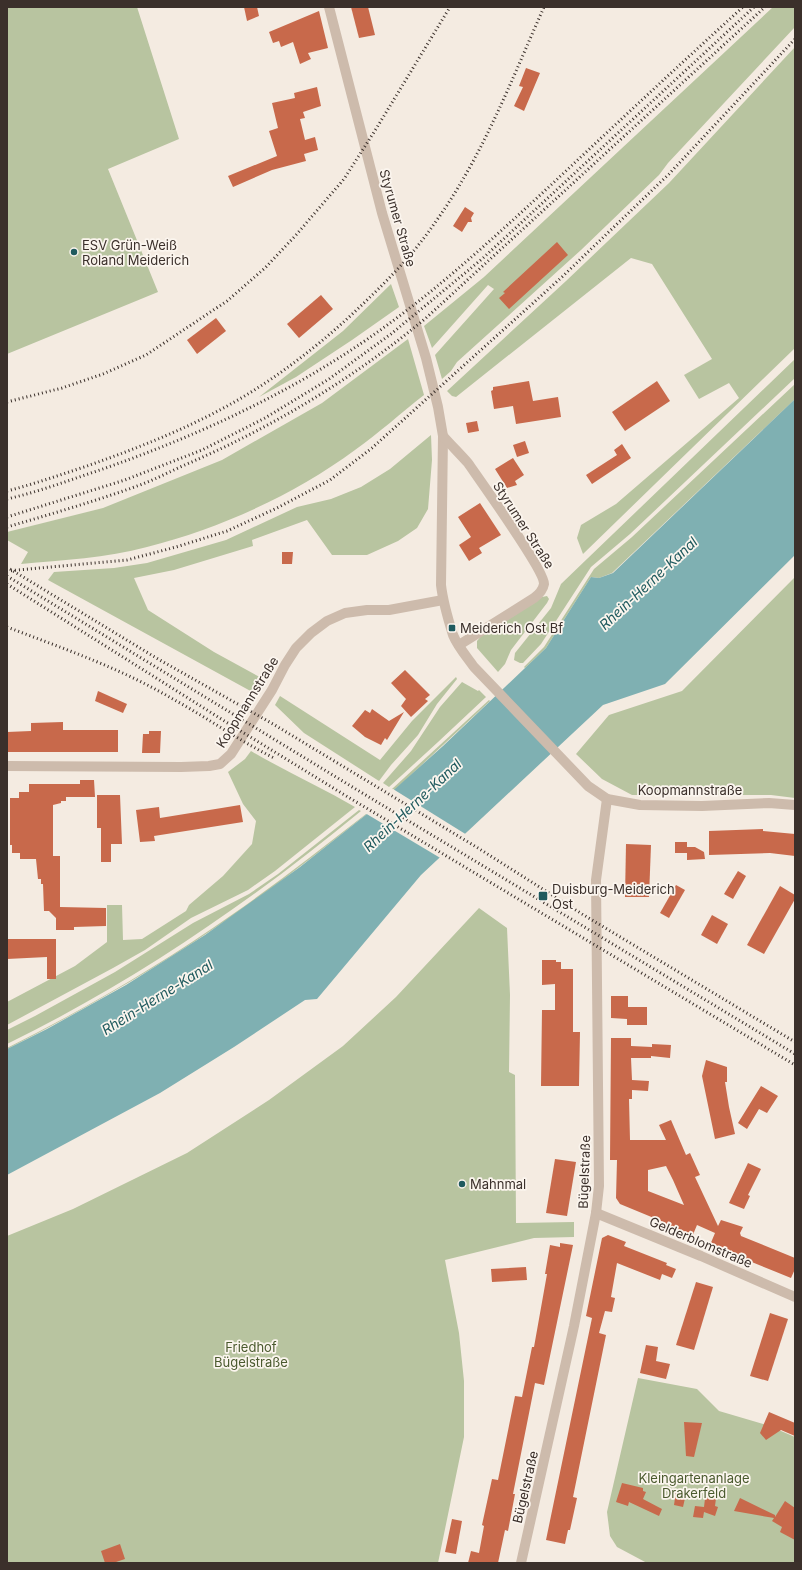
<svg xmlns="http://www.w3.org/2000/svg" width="802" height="1570" viewBox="0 0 802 1570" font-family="Inter,sans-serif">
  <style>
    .green { fill: #b8c4a0 }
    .water { fill: #7fb0b2 }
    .pier { fill: #f4ebe1 }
    .building { fill: #c8694b; fill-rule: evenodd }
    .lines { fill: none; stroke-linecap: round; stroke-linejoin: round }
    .minor { stroke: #cdbbac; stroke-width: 10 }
    .rail { stroke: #3b302b; stroke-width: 3; stroke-dasharray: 1 3; stroke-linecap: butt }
    .poi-dot { fill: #1f5a5e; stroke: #fbf5ee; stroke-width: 1.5 }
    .labels { text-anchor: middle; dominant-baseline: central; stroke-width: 3.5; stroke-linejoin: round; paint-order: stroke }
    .street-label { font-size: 13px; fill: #3b302b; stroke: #fbf5ee }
    .poi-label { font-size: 13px; fill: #3b302b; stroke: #fbf5ee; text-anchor: start }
    .park-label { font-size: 13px; fill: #4a5a2e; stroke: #fbf5ee }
    .water-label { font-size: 14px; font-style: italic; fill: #1f5a5e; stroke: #fbf5ee }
  </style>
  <rect width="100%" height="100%" fill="#f4ebe1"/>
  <g class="green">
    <path d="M7,7h130l42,132 -71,30 50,123 -151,62z"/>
    <path d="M773,7h22v20l-127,136 -9,12 -78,75 -124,112 -6,9 -9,8 -7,-24 59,-66 -6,-4 -56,63 -8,-22 60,-49z"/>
    <path d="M795,47v301l-212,206 -6,-16 4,-13 35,-21 123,-106 -10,-15 -30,16 -15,-24 28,-16 -60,-95 -21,-6 -175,139 -4,-1 -5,-5 119,-110 103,-98z"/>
    <path d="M391,284l8,23 -47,33 -56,37 -37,20 84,-66z"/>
    <path d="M408,339l16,56c-23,18 -45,38 -69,55 -61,45 -134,78 -208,97 -41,11 -84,13 -126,17l7,-12 -21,-12v-8l96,-24 119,-48 100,-57z"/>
    <path d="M795,359v19l-165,156 -39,33 -50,77 -18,19h-3l-6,-3 1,-7 36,-45 10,-24z"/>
    <path d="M795,384v15l-183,174 -13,5 -8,-1 -45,71 -21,20 -1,-1 20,-20 50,-78 38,-32z"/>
    <path d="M431,435l1,25 -4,49 -11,19 -19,13 -31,14h-35l-25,-35 -55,20 1,6 -79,24 -40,8 14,32 66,42 53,29 -9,14 -210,-115 6,-8 60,-4 33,-5 79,-23 71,-33 34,-8 30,-12 29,-18z"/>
    <path d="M795,577v221l-24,-3h-139l-30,-16 -26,-25 33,-39 73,-24z"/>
    <path d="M547,596l2,3 -2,4 -36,47 -6,14 -7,8 -21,-24v-7l5,-6 60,-38z"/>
    <path d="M456,677l1,2 -20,25 -19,31 -27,30 -12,16 -75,-48 -29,-28 5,-9 100,64 32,-39z"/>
    <path d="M462,682l16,9 1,-1 7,7 -48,45 -49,45 -6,-4 28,-32 29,-44z"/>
    <path d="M489,700l1,1 -95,89 -3,-1z"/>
    <path d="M251,751c34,20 70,36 104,56l-80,64 -27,19 -57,28 -46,32 -32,18 -106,57v-23l68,-36 32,-24v-37h15l1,35 19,-1 44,-28 3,-6 34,-29 29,-32 4,-23 -13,-17 -15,-32 17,-13z"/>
    <path d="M359,810l2,1c-109,90 -227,171 -354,233v-14l28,-14 80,-44 78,-49 56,-29 29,-20z"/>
    <path d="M366,814h1c-44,35 -87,69 -133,101 -72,50 -148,94 -227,134v-1c78,-39 155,-84 226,-134 46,-32 89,-66 133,-100z"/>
    <path d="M479,908l28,20 3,67 -1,77 6,3 1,148 58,-1v15l-40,1 -89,22 14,73 5,48v56l-26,126h-431v-327l66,-27 114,-56 82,-53 74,-54 53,-49z"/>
    <path d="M638,1378l59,11 22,22 48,14 28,12v126h-148l-30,-16 -7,-11 -3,-24z"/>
  </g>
  <path class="water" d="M795,399v156l-130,129 -62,21 -182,170 -104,124 -12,1 -71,47 -74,46 -153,82v-126l40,-20 79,-44 79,-50 95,-68 67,-53 76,-68 103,-98 45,-71 8,1 14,-5z"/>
  <path class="pier" d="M393,789l74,46 -25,24 -77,-46z"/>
  <g class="building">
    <path d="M244,7h13l2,9 -12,5z"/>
    <path d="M351,7h17l7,28 -16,3z"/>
    <path d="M319,11l9,37 -20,5 3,6 -11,5 -7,-22 -12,5 -2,-6 -6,2 -4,-11z"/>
    <path d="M526,68l14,5 -16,38 -10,-5 9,-19 -4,-1z"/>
    <path d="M317,87l4,19 -18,6 2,6 -5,1 5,21 10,-3 3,13 -14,4 2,7 -34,9 -39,17 -5,-11 49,-20 -8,-25 9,-3 -6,-25 23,-5 -1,-5z"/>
    <path d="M465,207l9,6 -3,5 1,4h-4l-6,10 -9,-6z"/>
    <path d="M557,242l11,13 -59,54 -10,-11 6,-5 -2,-1z"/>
    <path d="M321,295l12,14 -34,29 -12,-14z"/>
    <path d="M216,318l10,13 -29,23 -10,-14z"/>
    <path d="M529,381l4,20 25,-4 3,20 -45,7 -3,-18 -19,3 -3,-18 2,-1v-3z"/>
    <path d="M657,381l13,20 -45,30 -13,-19z"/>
    <path d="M477,421l2,10 -11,2 -2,-10z"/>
    <path d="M525,441l4,12 -12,4 -4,-12z"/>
    <path d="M622,444l9,14 -39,26 -6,-9 31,-20 -3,-5z"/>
    <path d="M513,458l11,17 -9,6 2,4 -10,3 -12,-19z"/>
    <path d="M480,503l21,32 -22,13 3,5 -13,8 -10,-16 12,-8 -13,-20z"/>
    <path d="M282,552h11l-1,12h-10z"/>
    <path d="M405,670l25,25 -5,4 3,2 -17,16 -10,-11 5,-7 -15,-16z"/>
    <path d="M98,691l29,13 -4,9 -28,-12z"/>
    <path d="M372,709l17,12 15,-9 -17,28 -2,-2 -4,7 -16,-8 -13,-11 13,-16 5,3z"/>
    <path d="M63,722v8h55v22h-111v-20l24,-1v-8z"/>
    <path d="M149,731h12l-1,22h-18l1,-19h6z"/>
    <path d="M80,780h14l1,17h-29v4h-5v2l-8,2v51h7v51l46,1v18l-32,1v3h-18v-12l-7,-7h-5l-1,-27h-2v-5h-3l-2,-20h-16v-6h-8v-8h-2v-47h9v-6h10v-8h51z"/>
    <path d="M97,795h23l2,49h-11v18h-10v-34h-4z"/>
    <path d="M240,805l3,17 -89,14 1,5 -15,1 -4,-32 23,-3 1,11z"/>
    <path d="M763,829v2l32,3v22l-25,-3 -61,2v-24z"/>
    <path d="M675,842h12v5h8l9,5 1,7 -18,1v-7h-12z"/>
    <path d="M626,844l25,1 -2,52h-24z"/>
    <path d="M738,871l8,5 -13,23 -9,-5z"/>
    <path d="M676,885l9,5 -16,28 -9,-5z"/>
    <path d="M780,886l15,9v4l-31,55 -17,-9z"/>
    <path d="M712,915l16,9 -11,20 -16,-9z"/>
    <path d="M7,939h49v40h-9v-22l-40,2z"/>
    <path d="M542,960h14v2h5v7h12v63h7l-1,54h-38l1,-76h13v-26l-13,1z"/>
    <path d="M611,996h17v11h19v18h-20v-6l-16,-1z"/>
    <path d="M611,1038h20v8l21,1v-3l19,1 -1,13 -19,-2v2h-20l1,22 17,1 -1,10 -16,-1v9h-3l1,41h36l-7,-15 12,-5 15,35 4,-2 10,22 -5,2 23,49 3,-6 22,7 -3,6 1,3 54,22v11l-4,9 -81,-33 5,-12 -18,-8 -5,12 -27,-11 1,-3 -46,-19 -4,-6 1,-38h-7zM666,1166l7,14 11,25 -36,-14v-21z"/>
    <path d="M706,1060l21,7v15h-2l4,25 6,27 -20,5 -13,-63z"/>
    <path d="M761,1086l17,10 -11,17 -8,-4 -12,20 -9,-6z"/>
    <path d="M555,1159l21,3 -9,54 -21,-3z"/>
    <path d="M748,1163l13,6 -13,26 2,1 -6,13 -15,-6z"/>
    <path d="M608,1235l18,7 -2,4 43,17 -1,2 10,4 -4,9 -10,-4 -2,6 -43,-17 -6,34 4,1 -3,14 -7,-1 -6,22 7,2 -33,162 4,1 -7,32h-2l-3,14 -19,-4 46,-222 -6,-2 16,-78z"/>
    <path d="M560,1243l13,2 -29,140 -9,-2 -22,111h2l-7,37 -3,-1 -7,33h-30l3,-12 8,2 5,-27 -2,-1 10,-46 6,1 17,-84 7,1 10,-50h2l13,-73h-2l5,-29 10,2z"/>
    <path d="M526,1267l1,13 -35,2 -1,-13z"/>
    <path d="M696,1282l17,5 -19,63 -18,-5z"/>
    <path d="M770,1313l18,6 -20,62 -18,-5z"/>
    <path d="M646,1345l12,2 -2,14 14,3 -4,15 -26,-6z"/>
    <path d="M769,1412l26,11v13l-14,-6 -15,10 -6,-7z"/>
    <path d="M684,1422l18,1 -8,34 -8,-1z"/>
    <path d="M622,1483l21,5v3l3,1 -3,7 19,10 -3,7 -30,-14 -1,4 -12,-4z"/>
    <path d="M706,1490l11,1 -2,15 3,1 -3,9 -11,-4 -1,6 -10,-1 2,-11 9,1z"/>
    <path d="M676,1491l10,3 -3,13 -9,-2z"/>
    <path d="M740,1498l35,17v2l10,-16 10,7v32l-15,-8 2,-5 -10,-6 2,-3 -40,-7z"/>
    <path d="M452,1519l10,2 -6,33 -11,-2z"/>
    <path d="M120,1544l5,15 -12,4h-8l-4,-12z"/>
  </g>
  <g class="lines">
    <g class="minor">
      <path d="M329,7l53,206 44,145 12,49 5,29 -2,149c2,17 7,34 12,50 5,12 14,22 21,32l114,119 19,13 33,6 62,1 67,-3 26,2"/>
      <path d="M443,436c8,9 17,18 25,27 11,16 77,108 76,121 -1,6 -6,11 -10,14l-75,47"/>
      <path d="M7,766l174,1 28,-1 11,-2 11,-10 41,-64 13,-25 11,-17 15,-15 16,-12 18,-8 22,-3h22l54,-10"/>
      <path d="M596,1213l105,43 94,41"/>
      <path d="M521,1563l53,-237 22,-113 3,-27 -3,-306 11,-81"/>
    </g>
    <g class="rail">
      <path d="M7,402l55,-14 41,-14 43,-19 81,-54 38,-33 31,-33 48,-56 32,-50 74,-122"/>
      <path d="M7,491c27,-7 53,-16 80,-25 54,-19 107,-40 156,-69 45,-27 86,-60 123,-96 25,-24 49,-49 68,-77 48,-66 77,-143 110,-217"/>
      <path d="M7,499c31,-7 60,-18 90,-28 104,-36 205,-83 293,-148 57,-42 109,-90 161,-138 64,-60 127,-119 192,-178"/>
      <path d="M7,517l118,-37 77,-30 63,-32 64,-39 62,-45 91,-75 272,-252"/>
      <path d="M7,527c44,-13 89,-26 133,-42 16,-6 31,-14 47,-21 86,-37 167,-86 239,-146l339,-311"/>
      <path d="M10,569l148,90 115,65 205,124 104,66 213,128"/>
      <path d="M7,571l120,-11 49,-13 51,-16 50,-23 53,-28 42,-32 190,-171 107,-103 126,-135"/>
      <path d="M7,576l347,212 441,266"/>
      <path d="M7,584l219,138 117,72 452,271"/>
      <path d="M7,627c55,21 113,41 164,71 35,19 67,42 103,60"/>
    </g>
  </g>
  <g class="poi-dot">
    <circle cx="74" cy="252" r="4"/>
    <rect x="448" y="624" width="8" height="8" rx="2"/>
    <rect x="538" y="891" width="10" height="10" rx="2"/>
    <circle cx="462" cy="1184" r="4"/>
  </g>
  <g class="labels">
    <g class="street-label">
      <text transform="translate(398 218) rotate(74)">Styrumer Straße</text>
      <text transform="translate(524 525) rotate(57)">Styrumer Straße</text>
      <text transform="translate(247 702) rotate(-58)">Koopmannstraße</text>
      <text x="690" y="790">Koopmannstraße</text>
      <text transform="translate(584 1172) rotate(-88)">Bügelstraße</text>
      <text transform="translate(701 1242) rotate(23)">Gelderblomstraße</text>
      <text transform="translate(525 1487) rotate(-77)">Bügelstraße</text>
    </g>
    <g class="poi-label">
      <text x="82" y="245">ESV Grün-Weiß<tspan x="82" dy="15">Roland Meiderich</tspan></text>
      <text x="460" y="628">Meiderich Ost Bf</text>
      <text x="552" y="889">Duisburg-Meiderich<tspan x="552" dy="15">Ost</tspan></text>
      <text x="470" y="1184">Mahnmal</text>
    </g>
    <g class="park-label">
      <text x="251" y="1347">Friedhof<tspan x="251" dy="15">Bügelstraße</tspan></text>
      <text x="694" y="1478">Kleingartenanlage<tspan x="694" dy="15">Drakerfeld</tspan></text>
    </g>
    <g class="water-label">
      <text transform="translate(648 583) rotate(-43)">Rhein-Herne-Kanal</text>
      <text transform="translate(412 805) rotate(-43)">Rhein-Herne-Kanal</text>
      <text transform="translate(157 997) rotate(-32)">Rhein-Herne-Kanal</text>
    </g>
  </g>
  <rect width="802" height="1570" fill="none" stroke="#3b302b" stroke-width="16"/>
</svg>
